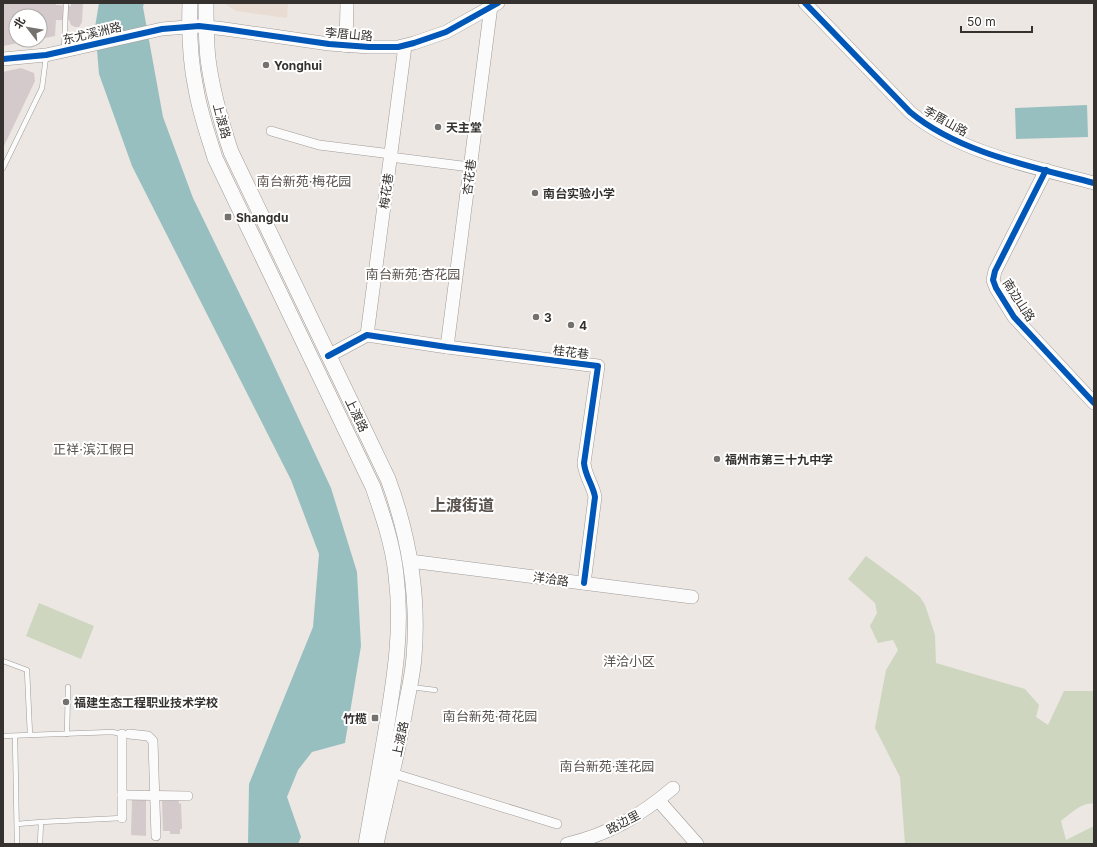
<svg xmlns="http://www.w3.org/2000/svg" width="1097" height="847" viewBox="0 0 1097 847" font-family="Inter,'Noto Sans SC',sans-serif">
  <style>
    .medical { fill: #e9dcd2 }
    .green { fill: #ced6c0 }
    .water { fill: #98bfc0 }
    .building { fill: #d5cacb }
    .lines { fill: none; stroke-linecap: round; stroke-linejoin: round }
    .lane-casing { stroke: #9f9b98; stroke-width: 5.5 }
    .street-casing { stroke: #9f9b98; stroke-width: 10 }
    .secondary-casing { stroke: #9f9b98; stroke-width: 14 }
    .primary-casing { stroke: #9f9b98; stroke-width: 16 }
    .lane { stroke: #fcfbfb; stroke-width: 4.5 }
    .street { stroke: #fcfbfb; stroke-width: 9 }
    .secondary { stroke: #fcfbfb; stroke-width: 13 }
    .primary { stroke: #fcfbfb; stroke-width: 15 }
    .cycleway-casing { stroke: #fff; stroke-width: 8 }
    .cycleway { stroke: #0057b8; stroke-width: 6 }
    .poi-dot { fill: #75716e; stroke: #fff; stroke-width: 1.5 }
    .labels { text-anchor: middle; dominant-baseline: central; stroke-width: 4; stroke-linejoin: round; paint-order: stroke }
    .street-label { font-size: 12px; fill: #35312f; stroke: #fff }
    .poi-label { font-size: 12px; font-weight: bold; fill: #35312f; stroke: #fff; text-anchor: start }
    .neighbourhood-label { font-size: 13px; fill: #5a524d; stroke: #fff }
    .district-label { font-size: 16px; font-weight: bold; fill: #5a524d; stroke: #fff }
  </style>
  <rect width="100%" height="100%" fill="#ece7e2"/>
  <path class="medical" d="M224,3h64l-1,15 -51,-7z"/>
  <g class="green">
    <path d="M866,556l38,28 16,13 5,8 10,30 1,28 89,26 14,16 -3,12 12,8 16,-34h30v113c-11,-3 -25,11 -33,17l5,19 28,-14v18h-189l-5,-67 -25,-49 11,-58 12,-20 -5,-10 -15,3 -8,-17 7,-13 -2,-10 -27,-24z"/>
    <path d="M39,603l55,23 -13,33 -55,-23z"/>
  </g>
  <g class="water">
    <path d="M99,3h45l-1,4 20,110 30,81 71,146 67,144 26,84 4,74 -16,97 -33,9 -14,18 -11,27 14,40 -3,7h-50l1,-60 64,-157 6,-73 -28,-74 -159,-314 -33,-92 -4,-47z"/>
    <path d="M1087,105l1,32 -72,2 -1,-31z"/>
  </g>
  <g class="building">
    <path d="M3,3h52l1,2 15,1v-3h12l-1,19 -3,5h-4l-4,-2 -2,-5h-13l-1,16 -15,3v-23h-24v24l13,1 -26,5z"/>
    <path d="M21,68l13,5 1,8 -32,67v-76z"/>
    <path d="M132,799h14v37l-15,-1z"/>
    <path d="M171,799h8v5l2,-1 1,26h-2v5h-10v-3h-7l-1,-30h9z"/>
  </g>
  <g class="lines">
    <defs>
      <g id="lane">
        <path d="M64,49l2,-46"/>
        <path d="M3,168l39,-80 4,-31"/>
        <path d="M3,661l24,9 3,65"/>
        <path d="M411,687l24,3"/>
        <path d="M67,734l1,-47"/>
        <path d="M3,736l109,-4 11,2"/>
        <path d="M15,736l2,107"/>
        <path d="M17,824l24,-2"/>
        <path d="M40,844l1,-22 81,-4"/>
      </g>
      <g id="street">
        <path d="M271,131l48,14 72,9"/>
        <path d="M390,157l80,10"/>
        <path d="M129,734l19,2 5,5 3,95"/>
        <path d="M392,773l165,51"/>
        <path d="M122,795l66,1"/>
        <path d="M122,818v-84"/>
      </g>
      <g id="secondary">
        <path d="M805,3l105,109c49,41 124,55 184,71"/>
        <path d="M346,46l1,-43"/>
        <path d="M3,59l43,-4 18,-4 98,-22 37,-3 26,3 104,15 40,3h29l16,-4 32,-11 52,-29"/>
        <path d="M1046,170l-51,101 -2,9 3,8 18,29 80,86"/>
        <path d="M367,335l38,-289"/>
        <path d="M447,347l44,-341"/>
        <path d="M328,356l39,-21 80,12 151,19 -14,97c1,13 9,22 11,34l-11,86"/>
        <path d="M410,561l282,36"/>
        <path d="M659,801l38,43"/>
        <path d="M567,844c41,-9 74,-29 106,-56"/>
      </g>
      <g id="primary">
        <path d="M190,3c-1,29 0,58 6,86 4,24 12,46 19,69l158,329c10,29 20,58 23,88 7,56 -2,106 -11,161 -6,36 -13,72 -19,108"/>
        <path d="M206,3c0,19 0,37 2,56 4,31 13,63 23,93l157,327c21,57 31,118 26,178 -1,16 -5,32 -8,48 -8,47 -20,93 -30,139"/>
      </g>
    </defs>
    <use href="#lane" class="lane-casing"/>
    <use href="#street" class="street-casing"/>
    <use href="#secondary" class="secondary-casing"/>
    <use href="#primary" class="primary-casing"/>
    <use href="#lane" class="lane"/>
    <use href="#street" class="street"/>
    <use href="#secondary" class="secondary"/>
    <use href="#primary" class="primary"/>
    <defs>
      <g id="cycleway">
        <path d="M805,3l105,109c49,41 124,55 184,71"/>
        <path d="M3,59l43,-4 18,-4 98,-22 37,-3 26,3 104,15 40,3h29l16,-4 32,-11 52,-29"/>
        <path d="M1046,170l-51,101 -2,9 3,8 18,29 80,86"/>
        <path d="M328,356l39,-21 80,12 151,19 -14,97c1,13 9,22 11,34l-11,86"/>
      </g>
    </defs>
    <use href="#cycleway" class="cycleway-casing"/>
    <use href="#cycleway" class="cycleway"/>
  </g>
  <g class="poi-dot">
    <circle cx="266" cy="65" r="4"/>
    <circle cx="438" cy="127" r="4"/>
    <circle cx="535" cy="193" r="4"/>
    <rect x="224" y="213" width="8" height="8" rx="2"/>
    <circle cx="536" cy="317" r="4"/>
    <circle cx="571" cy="325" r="4"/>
    <circle cx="717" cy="459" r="4"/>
    <circle cx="66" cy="702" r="4"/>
    <rect x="371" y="714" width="8" height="8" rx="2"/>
  </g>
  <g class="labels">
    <g class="street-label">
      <text transform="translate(92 33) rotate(-13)">东尤溪洲路</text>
      <text transform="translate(349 34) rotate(5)">李厝山路</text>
      <text transform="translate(222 121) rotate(75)">上渡路</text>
      <text transform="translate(946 121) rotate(29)">李厝山路</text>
      <text transform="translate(469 177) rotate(-83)">杏花巷</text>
      <text transform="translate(386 191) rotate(-82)">梅花巷</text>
      <text transform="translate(1019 300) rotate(57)">南边山路</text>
      <text transform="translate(571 352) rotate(7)">桂花巷</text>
      <text transform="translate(357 415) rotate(64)">上渡路</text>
      <text transform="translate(551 579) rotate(8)">洋洽路</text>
      <text transform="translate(400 739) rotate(-78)">上渡路</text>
      <text transform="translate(623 822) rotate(-28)">路边里</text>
    </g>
    <g class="poi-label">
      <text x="274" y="65">Yonghui</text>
      <text x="446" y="127">天主堂</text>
      <text x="543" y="193">南台实验小学</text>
      <text x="236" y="217">Shangdu</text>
      <text x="544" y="317">3</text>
      <text x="579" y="325">4</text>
      <text x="725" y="459">福州市第三十九中学</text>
      <text x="74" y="702">福建生态工程职业技术学校</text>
      <text x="367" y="718" text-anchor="end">竹榄</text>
    </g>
    <g class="neighbourhood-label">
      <text x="304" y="181">南台新苑·梅花园</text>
      <text x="413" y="274">南台新苑·杏花园</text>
      <text x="94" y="449">正祥·滨江假日</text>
      <text x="629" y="661">洋洽小区</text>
      <text x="490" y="716">南台新苑·荷花园</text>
      <text x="607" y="766">南台新苑·莲花园</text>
    </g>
    <g class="district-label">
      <text x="462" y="505">上渡街道</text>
    </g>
  </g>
  <rect width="1097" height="847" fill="none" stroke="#35312f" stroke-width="8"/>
  <g transform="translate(28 28) rotate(301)"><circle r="19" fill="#ffffff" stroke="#aeadac"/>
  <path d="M0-3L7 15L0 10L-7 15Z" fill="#75716e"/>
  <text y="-6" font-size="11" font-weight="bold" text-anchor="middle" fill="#35312f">北</text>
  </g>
  <path d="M961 26v6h71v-6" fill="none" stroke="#35312f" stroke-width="2"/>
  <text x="967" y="26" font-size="12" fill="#35312f" stroke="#ffffff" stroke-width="3" paint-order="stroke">50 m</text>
</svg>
